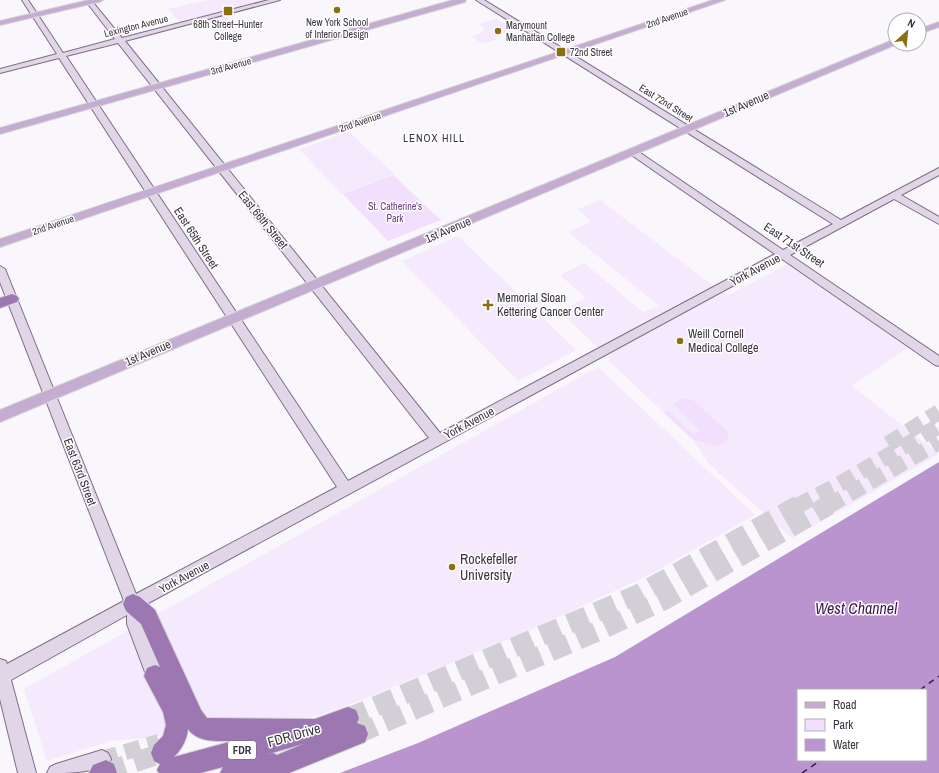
<svg xmlns="http://www.w3.org/2000/svg" width="939" height="773" viewBox="0 0 939 773" font-family="'Archivo Narrow',sans-serif">
  <style>
    .built { fill: #f5e9fd }
    .green { fill: #f2dffd }
    .water { fill: #b994ce; fill-rule: evenodd }
    .lines { fill: none; stroke-linecap: round; stroke-linejoin: round }
    .ferry { stroke: #431359; stroke-width: 1.5; stroke-dasharray: 6 5; stroke-linecap: butt }
    .secondary-tunnel { stroke: #d3cfd6; stroke-width: 16; stroke-dasharray: 16 8; stroke-linecap: butt }
    .highway-tunnel-far1 { stroke: #d3cfd6; stroke-width: 16; stroke-dasharray: 16 8; stroke-linecap: butt }
    .highway-tunnel { stroke: #d3cfd6; stroke-width: 20; stroke-dasharray: 20 10; stroke-linecap: butt }
    .secondary-casing { stroke: #7d6e86; stroke-width: 2 }
    .primary-casing { stroke: #d4d2d5; stroke-width: 2 }
    .highway-casing { stroke: #d4d2d5; stroke-width: 2 }
    .secondary { fill: #e1d6e8; fill-rule: evenodd }
    .primary { fill: #c4add0; fill-rule: evenodd }
    .highway { fill: #9c77b1; fill-rule: evenodd }
    .poi-dot { fill: #8b7012; stroke: #fff; stroke-width: 1.5 }
    .labels { text-anchor: middle; dominant-baseline: central; stroke-width: 3; stroke-linejoin: round; paint-order: stroke }
    .far-street-label { font-size: 10px; fill: #3b343e; stroke: #fff }
    .far-poi-label { font-size: 10px; fill: #3b343e; stroke: #fff }
    .far-park-label { font-size: 10px; fill: #683980; stroke: #fff }
    .far-neighbourhood-label { font-size: 11px; letter-spacing: 1px; fill: #3b343e; stroke: #fff }
    .shield { fill: #fff; stroke: #767178; stroke-width: 1 }
    .shield-label { font-size: 11px; font-weight: bold; fill: #3b343e }
    .street-label { font-size: 12px; fill: #3b343e; stroke: #fff }
    .poi-label { font-size: 12px; fill: #3b343e; stroke: #fff; text-anchor: start }
    .near-poi-label { font-size: 14px; fill: #3b343e; stroke: #fff; text-anchor: start }
    .near-street-label { font-size: 14px; fill: #3b343e; stroke: #fff }
    .near-water-label { font-size: 16px; font-style: italic; fill: #431359; stroke: #fff }
  </style>
  <rect width="100%" height="100%" fill="#f9f6fc"/>
  <g class="built">
    <path d="M207,0h62l-47,12 14,15 -19,5 -15,-16 -22,6 -12,-13z"/>
    <path d="M497,19l18,11 -21,7 3,2 -15,5 -11,-8 13,-4 -2,-2 3,-2 -6,-4z"/>
    <path d="M349,132l45,42 -52,20 -43,-45z"/>
    <path d="M600,200l127,96 61,-32 122,82 -58,40 87,68 -147,84 -82,-73 -16,-24 -85,-80 2,-1 -52,-49 27,-13 -26,-23 24,-12 59,49 16,-6 -91,-74 23,-10 -13,-13z"/>
    <path d="M458,236l118,114 -58,31 -116,-120z"/>
    <path d="M598,367l157,148 -108,61 -119,55 -169,70 -58,20 -101,6 -45,10 -45,4 -63,20 -23,-72z"/>
  </g>
  <g class="green">
    <path d="M393,175l48,45 -53,21 -45,-47z"/>
    <path d="M684,398l9,2 35,32v7l-9,7 -25,-6 -30,-27 4,-2 25,23 7,-4 -27,-26z"/>
  </g>
  <path class="water" d="M939,462v311h-599l78,-30 197,-86zM798,690h128v70h-128z"/>
  <g class="lines">
    <g class="ferry">
      <path d="M920,690l19,-14"/>
      <path d="M802,773l19,-13"/>
    </g>
    <path class="secondary-tunnel" d="M102,759l57,-17"/>
    <g class="highway-tunnel-far1">
      <path d="M888,444l51,-32"/>
      <path d="M797,506l41,-21 101,-59"/>
      <path d="M828,506l111,-64"/>
    </g>
    <g class="highway-tunnel">
      <path d="M348,718l291,-124 160,-89"/>
      <path d="M357,734l246,-105 61,-29 165,-95"/>
      <path d="M106,772l56,-19"/>
    </g>
    <defs>
      <g id="secondary">
        <path d="M22,0h6l35,53 52,-14 -30,-39h6l31,38 147,-38h11l-155,41 315,392 335,-179 -145,-100 -1,-2 1,-2h6l147,100 50,-26 -357,-224h8l357,220 98,-52v7l-38,20 38,22v7l-45,-25 -104,56 149,101v10l-4,-1 -153,-106 -641,348 2,17 22,58 -2,6 -6,2 -6,-2 -24,-64v-9l-116,65 25,93h-18l-18,-74v-40l6,2 1,3 117,-63 -124,-319v-16l5,3 131,325 201,-107 -278,-429 -59,15v-4l57,-15zM118,43l311,395 -81,43 -282,-425z"/>
        <path d="M102,750l6,3 3,6 -3,6c-22,8 -37,8 -61,8l3,-6 6,-3z"/>
      </g>
      <g id="primary">
        <path d="M89,0h14l-4,2 -99,23v-4z"/>
        <path d="M453,0h13l-1,2 -465,132v-6z"/>
        <path d="M713,0h12l-725,247v-8z"/>
        <path d="M939,22v5l-20,7v-5z"/>
        <path d="M895,39v5h2l-897,378v-12z"/>
      </g>
      <g id="highway">
        <path d="M12,294l5,2 2,3 -2,3 -17,6v-10z"/>
        <path d="M133,594l7,3 15,13 46,100 6,8 108,1 33,-12 8,3 3,8 -2,5 8,3 3,8 -3,8 -76,31h-69l3,-6 -23,6h-41l-2,-3 3,-6 -6,-3 -3,-8 3,-8 9,-9 3,-11 -3,-13 -19,-36 3,-8 8,-3 5,2 -19,-43 -15,-13 -3,-7 3,-7zM188,729c10,14 29,12 45,12l-59,16c7,-7 13,-17 14,-28zM303,744l-26,11 -4,-2 -8,2z"/>
        <path d="M106,760l8,4 3,9h-28l4,-8z"/>
      </g>
    </defs>
    <use href="#secondary" class="secondary-casing"/>
    <use href="#primary" class="primary-casing"/>
    <use href="#highway" class="highway-casing"/>
    <use href="#secondary" class="secondary"/>
    <use href="#primary" class="primary"/>
    <use href="#highway" class="highway"/>
  </g>
  <g class="poi-dot">
    <circle cx="337" cy="10" r="4"/>
    <rect x="223" y="6" width="10" height="10" rx="2"/>
    <circle cx="498" cy="31" r="4"/>
    <rect x="556" y="47" width="10" height="10" rx="2"/>
    <path d="M486 299h4v4h4v4h-4v4h-4v-4h-4v-4h4z"/>
    <circle cx="680" cy="341" r="4"/>
    <circle cx="452" cy="567" r="4"/>
  </g>
  <g class="labels">
    <g class="far-street-label">
      <text transform="translate(667 18) rotate(-19)">2nd Avenue</text>
      <text transform="translate(136 26) rotate(-14)">Lexington Avenue</text>
      <text transform="translate(231 66) rotate(-16)">3rd Avenue</text>
      <text transform="translate(666 103) rotate(32)">East 72nd Street</text>
      <text transform="translate(360 122) rotate(-19)">2nd Avenue</text>
      <text transform="translate(53 225) rotate(-19)">2nd Avenue</text>
    </g>
    <g class="far-poi-label">
      <text x="337" y="22">New York School<tspan x="337" dy="12">of Interior Design</tspan></text>
      <text x="228" y="24">68th Street–Hunter<tspan x="228" dy="12">College</tspan></text>
      <text x="506" y="25" text-anchor="start">Marymount<tspan x="506" dy="12">Manhattan College</tspan></text>
      <text x="570" y="52" text-anchor="start">72nd Street</text>
    </g>
    <g class="far-park-label">
      <text x="395" y="206">St. Catherine's<tspan x="395" dy="12">Park</tspan></text>
    </g>
    <g class="far-neighbourhood-label">
      <text x="434" y="138">LENOX HILL</text>
    </g>
    <rect class="shield" x="228" y="741" width="28" height="18" rx="3"/>
    <g class="shield-label">
      <text x="242" y="750">FDR</text>
    </g>
    <g class="street-label">
      <text transform="translate(746 104) rotate(-23)">1st Avenue</text>
      <text transform="translate(263 220) rotate(51)">East 66th Street</text>
      <text transform="translate(448 230) rotate(-23)">1st Avenue</text>
      <text transform="translate(196 238) rotate(57)">East 65th Street</text>
      <text transform="translate(794 245) rotate(34)">East 71st Street</text>
      <text transform="translate(755 270) rotate(-28)">York Avenue</text>
      <text transform="translate(148 353) rotate(-23)">1st Avenue</text>
      <text transform="translate(469 423) rotate(-28)">York Avenue</text>
      <text transform="translate(80 472) rotate(69)">East 63rd Street</text>
      <text transform="translate(184 577) rotate(-28)">York Avenue</text>
    </g>
    <g class="poi-label">
      <text x="497" y="298">Memorial Sloan<tspan x="497" dy="14">Kettering Cancer Center</tspan></text>
      <text x="688" y="334">Weill Cornell<tspan x="688" dy="14">Medical College</tspan></text>
    </g>
    <g class="near-poi-label">
      <text x="460" y="559">Rockefeller<tspan x="460" dy="16">University</tspan></text>
    </g>
    <g class="near-street-label">
      <text transform="translate(294 735) rotate(-16)">FDR Drive</text>
    </g>
    <g class="near-water-label">
      <text x="856" y="608">West Channel</text>
    </g>
  </g>
  <rect x="797" y="689" width="130" height="72" fill="#ffffff" stroke="#b1aeb2"/>
  <rect x="805" y="702" width="20" height="6" fill="#c4add0" stroke="#b1aeb2"/>
  <text x="833" y="709" font-size="12" fill="#3b343e">Road</text>
  <rect x="805" y="719" width="20" height="12" fill="#f2dffd" stroke="#b1aeb2"/>
  <text x="833" y="729" font-size="12" fill="#3b343e">Park</text>
  <rect x="805" y="739" width="20" height="12" fill="#b994ce" stroke="#b1aeb2"/>
  <text x="833" y="749" font-size="12" fill="#3b343e">Water</text>
  <g transform="translate(907 32) rotate(27)"><circle r="19" fill="#ffffff" stroke="#b1aeb2"/>
  <path d="M0-3L7 15L0 10L-7 15Z" fill="#8b7012"/>
  <text y="-6" font-size="11" font-weight="bold" text-anchor="middle" fill="#3b343e">N</text>
  </g>
</svg>
